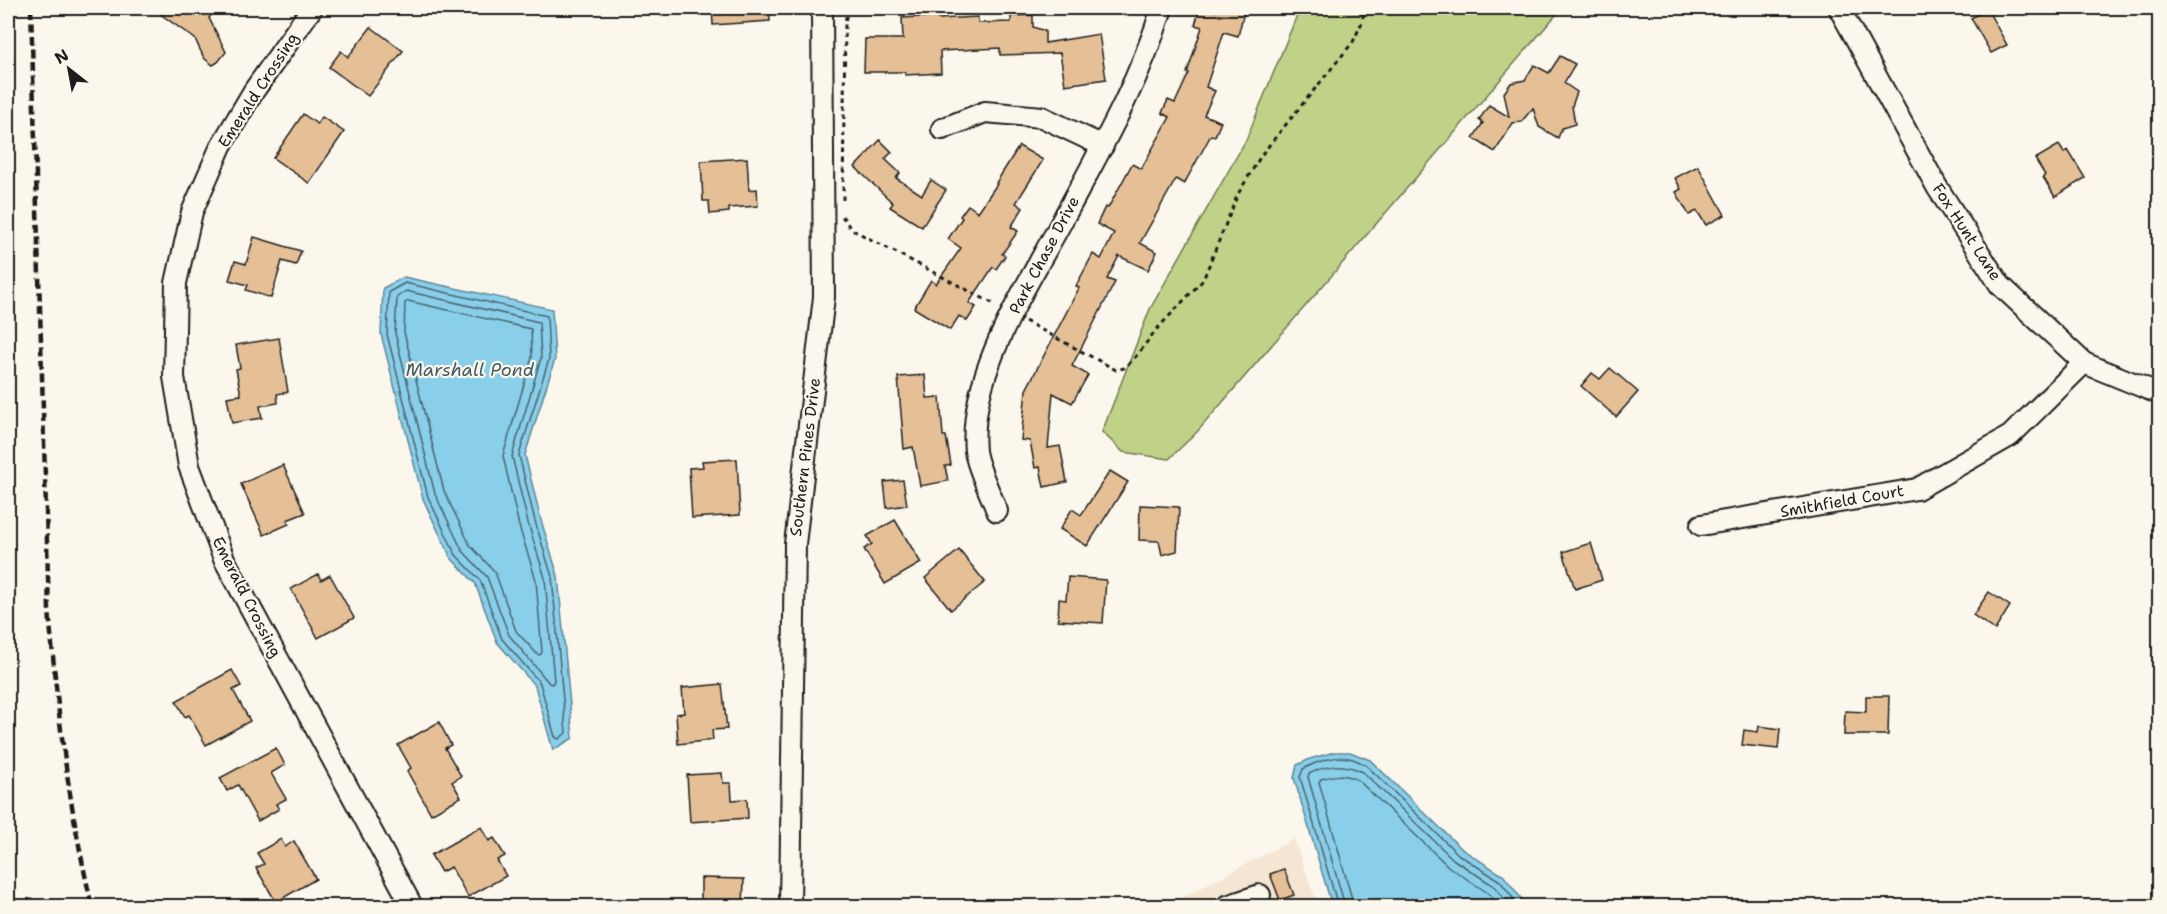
<svg xmlns="http://www.w3.org/2000/svg" width="2167" height="914" viewBox="0 0 2167 914" font-family="'Shantell Sans',sans-serif">
  <style>
    .built { fill: #f4e6d2 }
    .green { fill: #c0d287; stroke: #6e7752; stroke-width: 1.5 }
    .water { fill: #89cfea; stroke: #5d8798; stroke-width: 1.5 }
    .lines { fill: none; stroke-linecap: round; stroke-linejoin: round }
    .shore { stroke: #48646e; stroke-width: 1.5 }
    .building { fill: #e5c096; stroke: #1c1c1c; stroke-width: 1.5 }
    .minor-casing { stroke: #1c1c1c; stroke-width: 24 }
    .path { stroke: #1c1c1c; stroke-width: 3; stroke-dasharray: 4.5 4.5; stroke-linecap: butt }
    .minor { stroke: #fbf7ec; stroke-width: 20 }
    .rail { stroke: #1c1c1c; stroke-width: 4.5; stroke-dasharray: 9 4.5; stroke-linecap: butt }
    .labels { text-anchor: middle; dominant-baseline: central; stroke-width: 4.5; stroke-linejoin: round; paint-order: stroke }
    .street-label { font-size: 16px; fill: #1c1c1c; stroke: #fbf7ec }
    .water-label { font-size: 18px; font-style: italic; fill: #425b64; stroke: #fbf7ec }
  </style>
  <rect width="100%" height="100%" fill="#fbf7ec"/>
  <filter id="ink" filterUnits="userSpaceOnUse"><feTurbulence type="fractalNoise" baseFrequency=".0167" numOctaves="2"/><feDisplacementMap in="SourceGraphic" scale="12" xChannelSelector="R" yChannelSelector="G"/><feConvolveMatrix kernelMatrix="1 2 1 2 8 2 1 2 1" color-interpolation-filters="sRGB"/></filter>
  <g filter="url(#ink)">
    <path class="built" d="M1294,839l24,67h-152z"/>
    <path class="green" d="M1300,8h262l-365,424 -28,27 -46,-7 -21,-20 48,-123 96,-169z"/>
    <g class="water">
      <path d="M404,277l148,32 3,50 -30,96 16,65 17,56 15,162 -20,12 -18,-64 -38,-44 -22,-59 -24,-25 -28,-59 -42,-165 2,-46z"/>
      <path d="M1334,752h16l20,8 93,90 41,26 23,30h-195l-38,-128 3,-13 13,-6z"/>
    </g>
    <g class="lines">
      <g class="shore">
        <path d="M405,283l142,33 2,43 -30,96 16,66 17,56 14,156 -7,6 -4,-2 -15,-54 -38,-44 -22,-59 -24,-25 -28,-58 -41,-163 2,-42z"/>
        <path d="M406,291l133,31 2,36 -29,98 16,67 17,55 9,103 -2,3 -3,-1 -40,-48 -22,-58 -25,-27 -27,-56 -40,-161 2,-36z"/>
        <path d="M408,301l123,28 1,28 -29,99 16,70 17,54 6,72 -2,3 -3,-1 -21,-23 -21,-59 -25,-27 -26,-54 -40,-159 1,-29z"/>
        <path d="M1338,906l-38,-129 3,-8c12,-7 32,-14 46,-11 6,1 13,5 18,8l92,89 41,26 19,25"/>
        <path d="M1345,906l-37,-129 1,-3c19,-10 35,-11 54,-2l91,88 40,26 16,20"/>
        <path d="M1354,906l-35,-124 2,-3c14,-4 23,-6 37,1l91,87 39,26 11,13"/>
      </g>
    </g>
    <g class="building">
      <path d="M152,8h65l-8,10 17,34 -8,10 -5,3 -9,-7 -9,-19z"/>
      <path d="M712,8h57l1,13 -57,4z"/>
      <path d="M1200,8l16,3 1,-3h28l-7,28 -14,-4 -18,55 9,4 -11,24 17,7 -6,14 -4,-1 -27,49 -8,-5 -36,64 17,9 -9,18 -29,-14 -12,23 8,3 -43,84 16,9 -16,28 -19,-10 -5,55 12,-2 7,36 -23,5 -4,-20 -5,1 -5,-27 -9,-1 5,-50 53,-102 -3,-2 17,-32 8,5 13,-26 -17,-9 8,-17 3,1 24,-44 9,5 29,-52 -8,-4 6,-13 7,3 14,-30h-2l15,-46 -7,-2z"/>
      <path d="M1987,9l20,36 -16,8 -20,-35z"/>
      <path d="M1033,15v12l12,4v12l54,-9 7,45 -41,6 -5,-32 -60,2v-7l-60,3 1,22 -36,2v-3h-41l1,-33h38l-1,-21 36,-2v3l40,-2v6l33,-1v-6z"/>
      <path d="M371,27l32,24 -35,45 -39,-29 12,-16 7,6z"/>
      <path d="M1560,56l15,8 -11,19 13,9 -5,14 3,18 -13,4 -4,10 -19,-11 -6,-19 -12,14 -8,1 -18,29 -22,-14 10,-15 -4,-3 10,-15 20,12 -5,-24 7,-10 14,-3 9,-15 15,8z"/>
      <path d="M303,114l14,10 5,-7 22,15 -35,51 -36,-25z"/>
      <path d="M880,140l12,12 -7,7 15,14 -4,5 26,17 9,-15 15,10 -24,37 -32,-20 3,-4 -38,-36z"/>
      <path d="M2059,145l5,8 4,-3 17,28 -30,19 -12,-20 2,-2 -10,-16z"/>
      <path d="M1019,146l24,14 -27,43 7,5 -12,19 7,4 -16,23 3,2 -9,13 -3,-2 -24,36 7,4 -9,14 -8,-5 -9,14 -36,-22 17,-28 5,4 25,-36 -13,-9 14,-21 -2,-2 8,-11 10,7 19,-28 -1,-1z"/>
      <path d="M747,158l2,32 8,-1 1,17 -29,2v4l-19,2 -1,-13h-6l-2,-40z"/>
      <path d="M1698,166l27,49 -19,10 -9,-14 -8,4 -13,-23 5,-3 -6,-11z"/>
      <path d="M254,237l47,14 -5,14 -14,-4 -11,37 -25,-8 2,-5 -19,-5 6,-19 11,3z"/>
      <path d="M279,338l9,54 -11,2 1,9 -18,3 2,12 -30,5 -5,-26 14,-2 -5,-26 4,-1 -4,-23z"/>
      <path d="M1610,368l28,24 -22,25 -35,-31 11,-13 8,6z"/>
      <path d="M925,375l2,23 13,-1 3,39h3l5,29 -6,1 3,15 -28,5 -7,-39 -9,2 -6,-72z"/>
      <path d="M737,459l3,56 -48,3 -3,-50 14,-1 -1,-6z"/>
      <path d="M283,465l22,48 -18,7 2,4 -25,11 -23,-51z"/>
      <path d="M1110,471l18,11 -41,64 -27,-17 12,-20 9,6z"/>
      <path d="M903,480l4,25 -20,3 -3,-26z"/>
      <path d="M1140,505l39,2 -2,44 -15,4 -3,-14 -20,-1z"/>
      <path d="M895,520l26,43 -36,21 -21,-35 8,-5 -5,-8z"/>
      <path d="M1591,543l11,37 -27,9 -12,-37z"/>
      <path d="M959,550l26,32 -34,28 -26,-32z"/>
      <path d="M318,574l3,6 9,-5 24,43 -36,20 -27,-49z"/>
      <path d="M1068,577l38,3 -3,43 -45,-3 1,-21 7,1z"/>
      <path d="M1989,592l21,14 -15,24 -22,-15z"/>
      <path d="M232,670l9,16 -8,4 17,31 -44,24 -17,-30 -4,2 -9,-16z"/>
      <path d="M722,684l5,45 -15,1 1,10 -35,4 -2,-30 8,-1 -2,-25z"/>
      <path d="M1866,696h23l-1,39h-44l1,-24 21,1z"/>
      <path d="M439,722l12,23 -6,3 16,28 -9,6 9,15 -30,17 -24,-43 4,-3 -13,-23z"/>
      <path d="M1759,726l21,3 -2,20 -36,-4 2,-15 14,2z"/>
      <path d="M276,748l9,17 -14,8 15,26 -10,5 3,5 -21,12 -20,-36 -11,6 -7,-13z"/>
      <path d="M722,773l1,10h8l1,17 15,-1 1,19 -58,4 -3,-47z"/>
      <path d="M481,827l8,14 5,-3 11,18 -8,4 9,16 -38,21 -17,-30 -10,5 -10,-17z"/>
      <path d="M281,839l4,8 9,-6 22,38 -40,23 -20,-34 8,-4 -7,-11z"/>
      <path d="M1284,869l10,26 -14,5 -10,-26z"/>
      <path d="M701,878l43,1 -1,27h-39v-3h-3z"/>
    </g>
    <g class="lines">
      <defs>
        <g id="minor">
          <path d="M312,8l-59,84 -32,54 -29,66 -16,71 -2,94 15,89 35,93 188,347"/>
          <path d="M1839,8l98,179 63,98 84,78 76,31"/>
          <path d="M942,129l43,-17 57,5 61,29"/>
          <path d="M997,511c-6,-16 -20,-44 -22,-60 -7,-78 52,-164 87,-230 37,-69 77,-138 100,-213"/>
          <path d="M1701,525l216,-36 93,-53 74,-73"/>
          <path d="M790,906l5,-362 29,-247 -2,-289"/>
          <path d="M1227,906l33,-11"/>
        </g>
      </defs>
      <use href="#minor" class="minor-casing"/>
      <g class="path">
        <path d="M843,200l2,-179 4,-13"/>
        <path d="M842,216l9,13 145,76"/>
        <path d="M1025,321l91,49 8,-2 9,-8 24,-31 46,-49 35,-86 24,-40 91,-112 10,-22v-12"/>
      </g>
      <use href="#minor" class="minor"/>
      <path class="rail" d="M31,8l18,602c8,100 20,199 43,296"/>
    </g>
  </g>
  <g class="labels">
    <g class="street-label">
      <text transform="translate(258 90) rotate(-57)">Emerald Crossing</text>
      <text transform="translate(1967 232) rotate(57)">Fox Hunt Lane</text>
      <text transform="translate(1044 255) rotate(-62)">Park Chase Drive</text>
      <text transform="translate(805 457) rotate(-83)">Southern Pines Drive</text>
      <text transform="translate(1842 501) rotate(-10)">Smithfield Court</text>
      <text transform="translate(247 597) rotate(63)">Emerald Crossing</text>
    </g>
    <g class="water-label">
      <text x="470" y="370">Marshall Pond</text>
    </g>
  </g>
  <rect width="2167" height="914" fill="none" stroke="#fbf7ec" stroke-width="30"/>
  <rect x="15" y="15" width="2137" height="884" fill="none" stroke="#1c1c1c" stroke-width="2" filter="url(#ink)"/>
  <g transform="translate(69 69) rotate(329)" stroke="#fbf7ec" stroke-width="4.5" paint-order="stroke">
  <path d="M0-4.5L10 22L0 15L-10 22Z" fill="#1c1c1c"/>
  <text y="-9" font-size="16" font-weight="bold" text-anchor="middle" fill="#1c1c1c">N</text>
  </g>
</svg>
